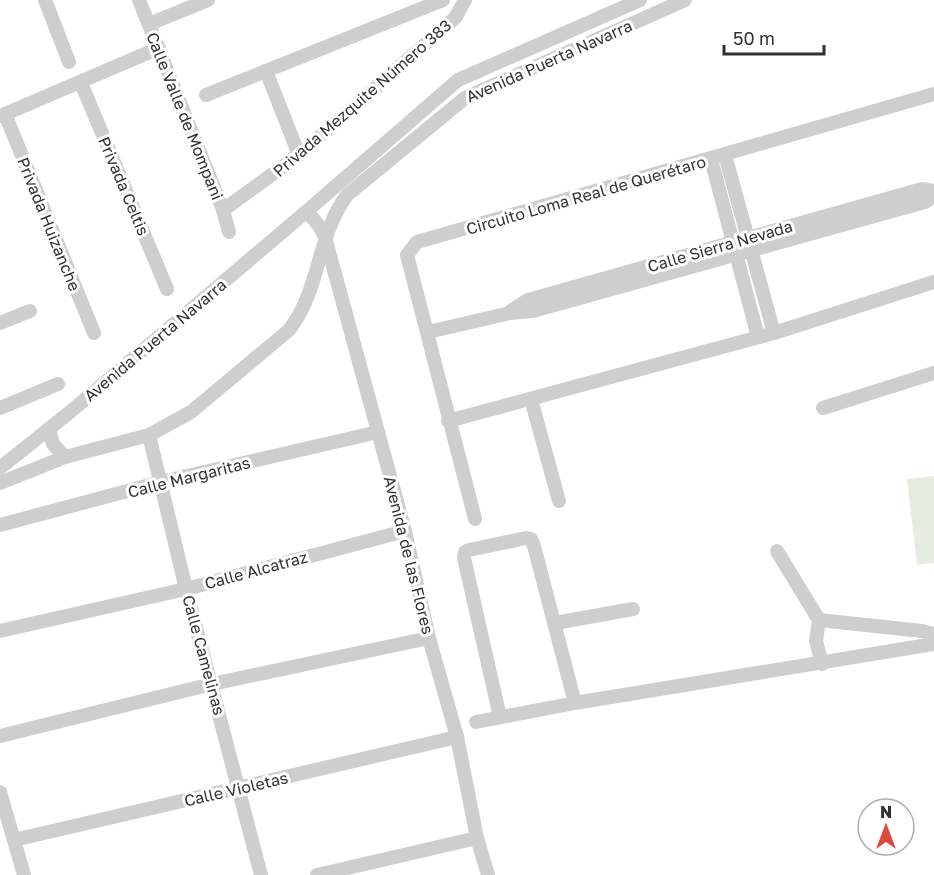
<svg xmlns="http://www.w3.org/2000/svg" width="934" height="875" viewBox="0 0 934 875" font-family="'Golos Text',sans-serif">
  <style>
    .green { fill: #e5ede0 }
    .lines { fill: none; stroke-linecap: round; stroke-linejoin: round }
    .minor { stroke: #cecece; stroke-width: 14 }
    .labels { text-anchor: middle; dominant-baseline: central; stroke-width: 6; stroke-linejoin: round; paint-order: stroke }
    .street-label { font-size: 16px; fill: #313131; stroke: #fff }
  </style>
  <rect width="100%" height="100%" fill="#fff"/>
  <path class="green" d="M934,476v87l-17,2 -10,-86z"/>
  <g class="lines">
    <g class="minor">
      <path d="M45,0l24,62"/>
      <path d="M139,0l84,210 6,22"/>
      <path d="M149,24l59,-24"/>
      <path d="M266,71l33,84"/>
      <path d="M81,83l86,206"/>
      <path d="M206,95l237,-95"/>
      <path d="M5,114l89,219"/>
      <path d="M0,116l159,-68"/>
      <path d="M725,155l49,178"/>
      <path d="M711,159l47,178"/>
      <path d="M223,210l76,-55 156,-137 10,-18"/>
      <path d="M307,211l13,16 5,10 80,294 24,107 28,99 20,101 11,37"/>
      <path d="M511,311l17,-11 394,-111 12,2"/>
      <path d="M0,323l30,-12"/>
      <path d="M428,332l82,-19 23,-2 392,-109 9,-6"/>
      <path d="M531,399l28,102"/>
      <path d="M0,408l58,-24"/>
      <path d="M823,408l111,-35"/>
      <path d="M448,421l326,-88 160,-51"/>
      <path d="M49,429l4,15 12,13"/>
      <path d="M149,435l37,154 75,286"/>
      <path d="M0,468l70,-56 237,-201 151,-131 182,-80"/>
      <path d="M0,483l65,-26 84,-22 42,-23 98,-82c32,-41 27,-93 58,-135l118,-97 220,-98"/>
      <path d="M475,519l-68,-264 10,-13 517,-148"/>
      <path d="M0,525l161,-43 217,-50"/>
      <path d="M777,551l42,69 -3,21 6,23"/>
      <path d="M819,620l103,11 12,3"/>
      <path d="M555,623l78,-14"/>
      <path d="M0,631l186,-42 219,-58"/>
      <path d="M500,717l-36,-159 1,-6 4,-2 57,-12 5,1 3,7 41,157"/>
      <path d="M476,722l99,-19 359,-59"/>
      <path d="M0,736l212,-52 217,-46"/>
      <path d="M0,792l24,83"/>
      <path d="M14,840l443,-103"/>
      <path d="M317,875l160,-37"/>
    </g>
  </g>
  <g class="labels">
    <g class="street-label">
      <text transform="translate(549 61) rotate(-24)">Avenida Puerta Navarra</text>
      <text transform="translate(362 98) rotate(-41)">Privada Mezquite Número 383</text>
      <text transform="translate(185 116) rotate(68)">Calle Valle de Mompani</text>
      <text transform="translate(124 186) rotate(67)">Privada Celtis</text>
      <text transform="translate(586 195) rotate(-16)">Circuito Loma Real de Querétaro</text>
      <text transform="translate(49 224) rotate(68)">Privada Huizanche</text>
      <text transform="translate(720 246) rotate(-16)">Calle Sierra Nevada</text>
      <text transform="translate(155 340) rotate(-40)">Avenida Puerta Navarra</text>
      <text transform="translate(189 477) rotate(-14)">Calle Margaritas</text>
      <text transform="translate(409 555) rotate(76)">Avenida de las Flores</text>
      <text transform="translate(256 570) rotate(-15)">Calle Alcatraz</text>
      <text transform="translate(204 655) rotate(75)">Calle Camelinas</text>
      <text transform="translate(236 789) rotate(-13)">Calle Violetas</text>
    </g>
  </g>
  <g transform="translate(886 827)"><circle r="28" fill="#ffffff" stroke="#adadad" stroke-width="1.5"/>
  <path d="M0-4.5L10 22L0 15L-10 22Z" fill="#dd4a3e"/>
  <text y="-9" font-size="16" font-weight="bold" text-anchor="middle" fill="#313131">N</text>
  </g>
  <path d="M724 45v9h100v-9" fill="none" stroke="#313131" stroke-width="3"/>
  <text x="733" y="45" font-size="18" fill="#313131" stroke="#ffffff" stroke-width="4.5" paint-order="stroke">50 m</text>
</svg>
